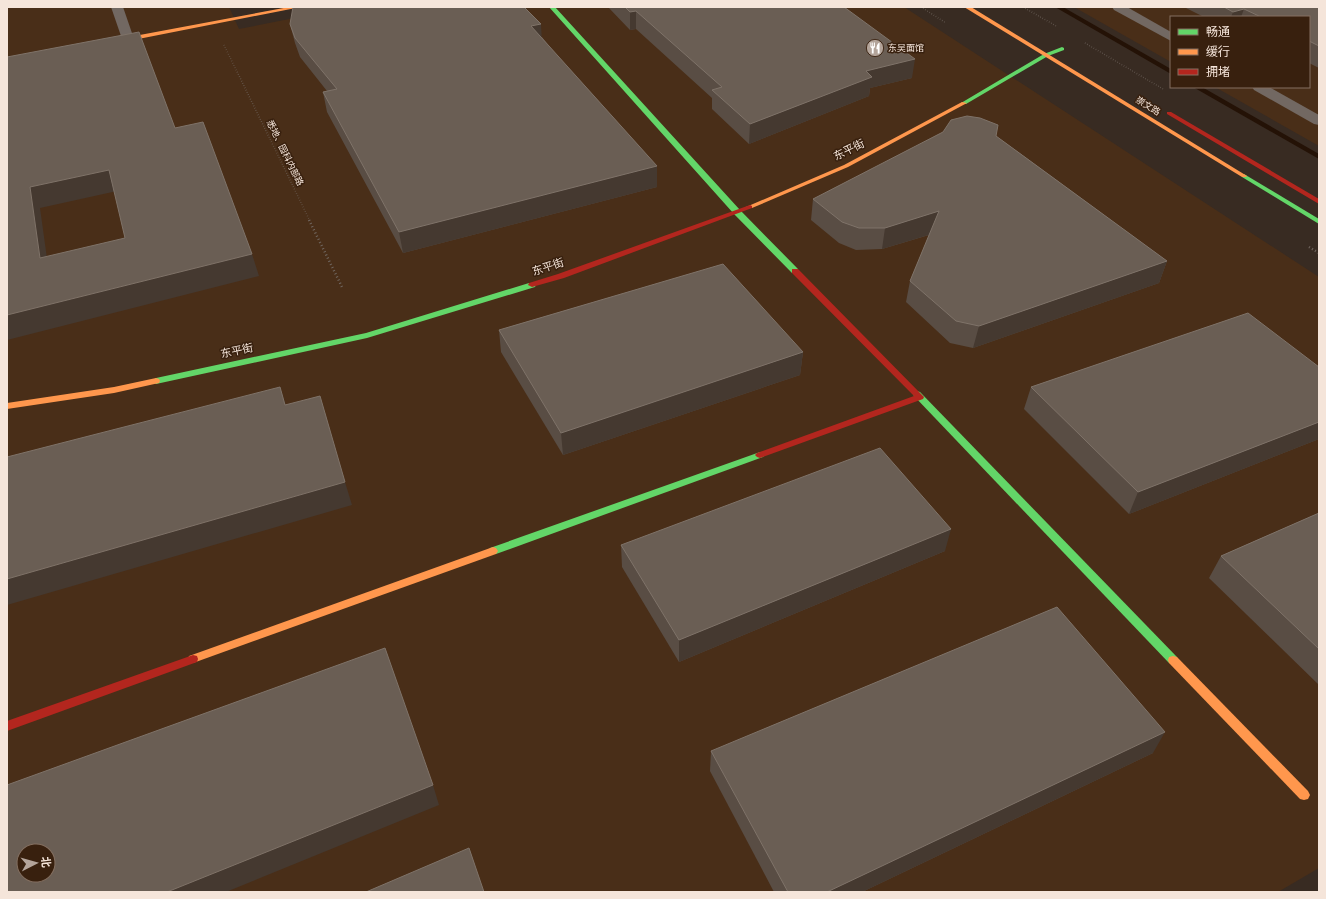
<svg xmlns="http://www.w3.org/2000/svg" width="1326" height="899" viewBox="0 0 1326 899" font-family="Rubik,'Noto Sans SC',sans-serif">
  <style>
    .built { fill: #492e18; fill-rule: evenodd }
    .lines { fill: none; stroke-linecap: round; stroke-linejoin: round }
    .stream { fill: #241206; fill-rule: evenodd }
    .path-far1 { stroke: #716760; stroke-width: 1.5; stroke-dasharray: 0.5 2; stroke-linecap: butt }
    .path { stroke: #716760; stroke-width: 2.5; stroke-dasharray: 1 2.5; stroke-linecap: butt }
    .lane { fill: #726862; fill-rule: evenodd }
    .fast { fill: #63d668; fill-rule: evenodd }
    .slow { fill: #ff974d; fill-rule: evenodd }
    .jam { fill: #b3261e; fill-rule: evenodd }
    .wall { fill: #594d44 }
    .shaded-wall { fill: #453930 }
    .building { fill: #6a5e54; stroke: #7f7369; fill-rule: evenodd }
    .labels { text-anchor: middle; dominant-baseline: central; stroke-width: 3; stroke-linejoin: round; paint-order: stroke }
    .far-poi-label { font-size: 9px; fill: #f5e5da; stroke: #38200e; text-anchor: start }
    .far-street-label { font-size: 9px; fill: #f5e5da; stroke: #38200e }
    .street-label { font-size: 11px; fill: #f5e5da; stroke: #38200e }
  </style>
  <rect width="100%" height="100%" fill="#382b22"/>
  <g class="built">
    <path d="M7,7h222l10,22 111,-22h554l415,270v591l-41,24h-1271zM24,851h24v24h-24z"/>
    <path d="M1074,7h245v139l-104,-59h94v-70h-138v45z"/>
  </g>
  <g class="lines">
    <g class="stream">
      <path d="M1055,7h8l108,62v5z"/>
      <path d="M1193,87h9l117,67v5z"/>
    </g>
    <g class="path-far1">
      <path d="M921,7l25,16"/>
      <path d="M1023,7l33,19"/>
      <path d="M1085,43l78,46"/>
      <path d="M224,45l86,176"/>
    </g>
    <g class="path">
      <path d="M309,220l34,69"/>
      <path d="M1309,247l10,6"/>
    </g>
    <g class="lane">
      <path d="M111,7h12l11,32 -2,3h-8l-2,-3z"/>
      <path d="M1112,7h15l44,25v9l-57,-31z"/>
      <path d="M1252,87h17l50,28v10l-5,-1 -60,-34z"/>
    </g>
    <g class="fast">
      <path d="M549,7h6l185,203 58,59v4h-6l-58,-59z"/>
      <path d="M1062,47l2,1v2l-16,6 -82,48 -5,-1 83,-49z"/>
      <path d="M1244,174l75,45v5l-77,-47v-2z"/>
      <path d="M529,283h3l4,2 -1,2 -168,51 -211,46 -4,-3 4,-3 210,-45z"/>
      <path d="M917,391l3,1 257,265 1,3 -1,3 -4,1 -4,-1 -255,-267 -1,-2z"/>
      <path d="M760,452l3,1 2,2 -2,2 -267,97h-6l-2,-3 2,-3z"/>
    </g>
    <g class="slow">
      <path d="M289,7h12l-188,37 -3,-2 3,-2z"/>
      <path d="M964,7h7l276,169 -1,1h-4z"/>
      <path d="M962,102l5,1 -119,64 -96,41h-4l-2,-1 98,-42z"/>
      <path d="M156,378l3,1 1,2 -1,2 -45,10 -107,16v-6l107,-16z"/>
      <path d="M493,547l3,1 2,3 -2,3 -303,109 -4,-1 -1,-3 1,-3z"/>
      <path d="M1173,656l4,1 131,134 2,4 -2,4 -4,1 -4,-1 -131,-136 -1,-3 1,-3z"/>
    </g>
    <g class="jam">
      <path d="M1167,112h4l148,87v5l-152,-90z"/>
      <path d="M750,205l2,1v2l-188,70 -32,9 -4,-2 1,-2 29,-9z"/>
      <path d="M792,269h6l126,128 -1,2 -163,59 -3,-1 -2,-2 2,-2 157,-57 -122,-123z"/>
      <path d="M193,655l4,1 1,3 -1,3 -190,69v-10z"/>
    </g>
  </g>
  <g class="wall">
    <path d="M608,7h236l68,71 -42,10 -1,8 -120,48 -37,-35v-11l-76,-69 -6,1z"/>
    <path d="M1184,7h135v61l-10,-5v-46h-105z"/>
    <path d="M290,24l252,13 115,150 -254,66 -76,-141 -4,-20 4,-1 -27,-34 -5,-14z"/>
    <path d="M996,136l171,125 -8,22 -186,65 -23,-5 -44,-41 4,-21 19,-46 -47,14 -26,1 -17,-7 -28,-23 2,-21z"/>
    <path d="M499,330l304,22 -3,23 -237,80 -62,-103z"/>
    <path d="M1319,367v72l-190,75 -105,-105 7,-22z"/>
    <path d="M1319,513v172l-110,-107 12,-22z"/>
    <path d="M621,545l324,6 -266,111 -57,-95z"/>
    <path d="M711,751l442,2 -291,139h-88l-64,-121z"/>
  </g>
  <g class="shaded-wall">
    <path d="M1244,9l-3,8h-10l2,-5z"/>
    <path d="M636,11v18l-6,1v-18z"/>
    <path d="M541,24l1,19 -11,-17z"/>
    <path d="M915,59l-3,19 -42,10 -1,8 -120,48 1,-20 116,-53z"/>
    <path d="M657,166v21l-254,66 -4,-21z"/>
    <path d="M109,170l8,21 -77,17 10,72 -10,-22 -10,-71z"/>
    <path d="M939,211l-4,22 -53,16 3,-21z"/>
    <path d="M252,254l7,22 -252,64v-25z"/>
    <path d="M1167,261l-8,22 -186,65 6,-22z"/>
    <path d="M803,352l-3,23 -237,80 -2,-22z"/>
    <path d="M280,387l7,22 -2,-4z"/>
    <path d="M1319,422v17l-190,75 9,-22z"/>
    <path d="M345,482l7,23 -345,100v-26z"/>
    <path d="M951,529l-6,22 -266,111v-22z"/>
    <path d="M1165,732l-12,21 -291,139h-35z"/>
    <path d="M433,785l6,20 -213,87h-59z"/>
  </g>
  <g class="building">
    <path d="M293,7h231l17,17 -10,2 126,140 -258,66 -76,-140 14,-3 -42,-51 -5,-14z"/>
    <path d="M625,7h219l71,52 -49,12 6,6 -122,47 -38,-34 10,-3 -86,-76 -6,1z"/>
    <path d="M1224,7h95v39l-10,-5v-24h-48l-17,-8 -11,3z"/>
    <path d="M139,32l36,96 28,-6 49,132 -245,61v-258zM109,170l16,68 -85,20 -10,-71z"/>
    <path d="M967,116l13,2 18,7 -2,11 171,125 -188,65 -23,-5 -46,-40 29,-70 -54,17h-26l-17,-6 -29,-23 130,-67 8,-12z"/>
    <path d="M723,264l80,88 -242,81 -62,-103z"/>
    <path d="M1248,313l71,54v55l-181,70 -107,-105z"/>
    <path d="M280,387l5,18 35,-9 25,86 -338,97v-122z"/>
    <path d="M880,448l71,81 -272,111 -58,-95z"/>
    <path d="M1319,513v136l-98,-93z"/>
    <path d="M1057,607l108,125 -338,160h-39l-77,-141z"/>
    <path d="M385,648l48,137 -266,107h-160v-107zM24,851h24v24h-24z"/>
    <path d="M469,848l15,44h-118z"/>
  </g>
  <defs>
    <symbol id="restaurant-disc" viewBox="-11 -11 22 22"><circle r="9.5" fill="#b3a49a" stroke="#38200e"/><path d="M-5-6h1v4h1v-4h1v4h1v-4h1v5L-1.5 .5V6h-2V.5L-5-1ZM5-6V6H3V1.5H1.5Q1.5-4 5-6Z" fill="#fff"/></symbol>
  </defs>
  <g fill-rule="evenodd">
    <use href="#restaurant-disc" x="865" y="38" width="20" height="20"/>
  </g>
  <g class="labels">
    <g class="far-poi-label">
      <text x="888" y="48">东吴面馆</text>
    </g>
    <g class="far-street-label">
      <text transform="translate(1148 106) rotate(31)">崇文路</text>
      <text transform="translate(285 153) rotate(64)">悉地、园科内部路</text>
    </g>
    <g class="street-label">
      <text transform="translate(849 150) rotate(-26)">东平街</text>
      <text transform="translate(548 267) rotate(-18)">东平街</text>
      <text transform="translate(237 351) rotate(-12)">东平街</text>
    </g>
  </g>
  <rect width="1326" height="899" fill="none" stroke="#f5e5da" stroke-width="16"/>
  <rect x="1170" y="16" width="140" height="72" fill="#38200e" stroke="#846f60"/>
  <rect x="1178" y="29" width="20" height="6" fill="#63d668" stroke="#846f60"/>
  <text x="1206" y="36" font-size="12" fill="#f5e5da">畅通</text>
  <rect x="1178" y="49" width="20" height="6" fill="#ff974d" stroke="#846f60"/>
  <text x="1206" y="56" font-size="12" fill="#f5e5da">缓行</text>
  <rect x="1178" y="69" width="20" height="6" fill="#b3261e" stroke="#846f60"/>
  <text x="1206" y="76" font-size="12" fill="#f5e5da">拥堵</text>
  <g transform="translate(36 863) rotate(84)"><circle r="19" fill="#38200e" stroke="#846f60"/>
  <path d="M0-3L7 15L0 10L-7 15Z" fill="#b3a49a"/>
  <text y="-6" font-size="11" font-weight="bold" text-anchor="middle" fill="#f5e5da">北</text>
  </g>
</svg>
